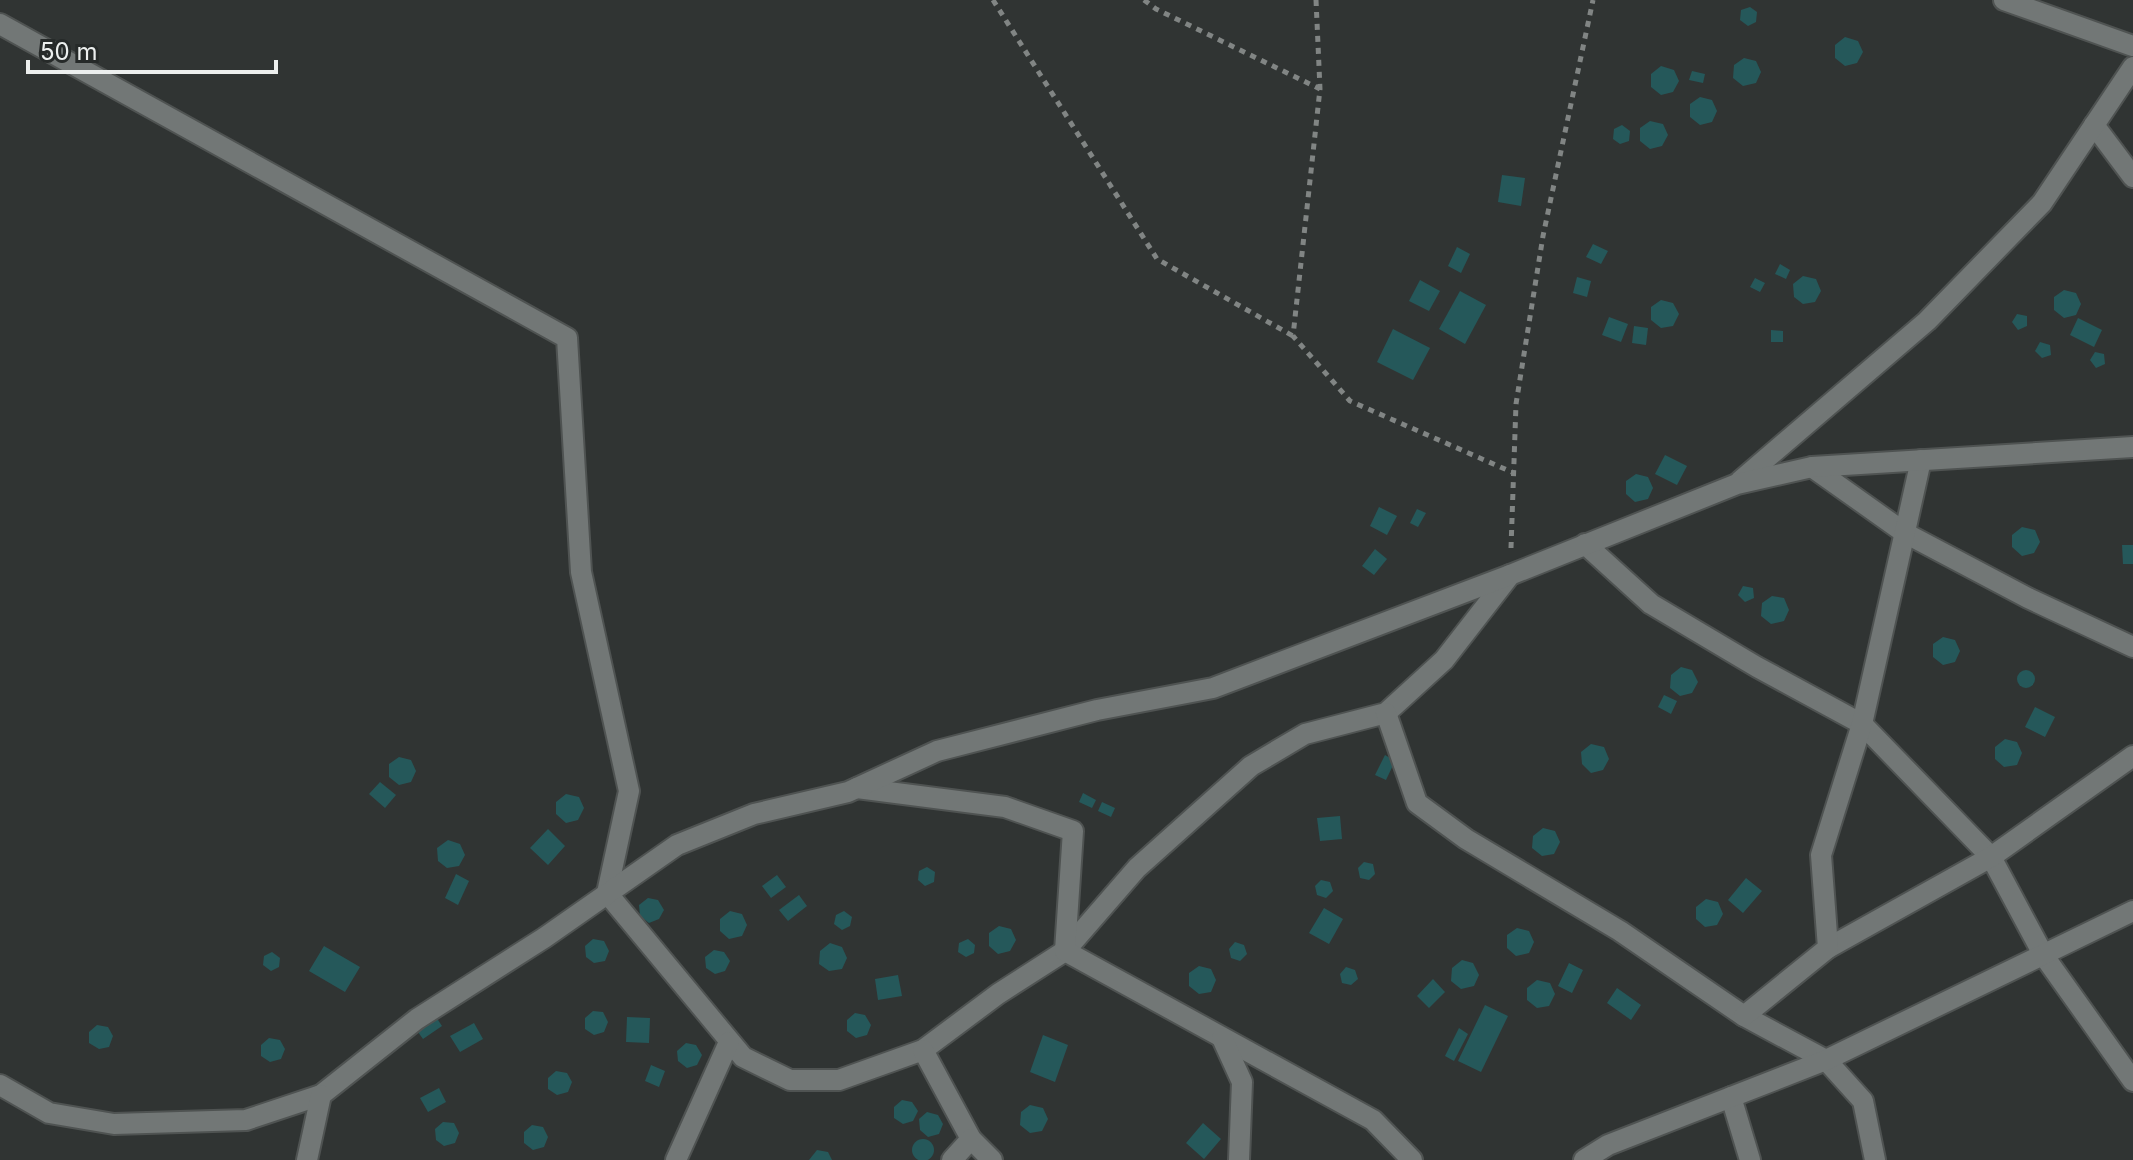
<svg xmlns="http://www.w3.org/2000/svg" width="2133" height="1160" viewBox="0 0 2133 1160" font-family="Inter,sans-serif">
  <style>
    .building { fill: #25585a }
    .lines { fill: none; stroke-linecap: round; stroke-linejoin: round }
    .street-casing { stroke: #4f5352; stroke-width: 24 }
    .path { stroke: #818584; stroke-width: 5; stroke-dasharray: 6 6; stroke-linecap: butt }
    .street { stroke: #727776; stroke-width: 20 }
  </style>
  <rect width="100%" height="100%" fill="#303433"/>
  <g class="building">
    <path d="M1750,7l7,5 -1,10 -8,4 -8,-6 1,-10z"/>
    <path d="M1845,37l13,4 5,11 -6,11 -12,3 -10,-8v-13z"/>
    <path d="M1744,58l12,3 5,11 -5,11 -13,3 -10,-8 1,-13z"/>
    <path d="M1661,66l13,4 5,11 -6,11 -12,3 -10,-8v-13z"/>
    <path d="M1692,71l13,3 -2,9 -14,-3z"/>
    <path d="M1700,97l12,3 5,11 -5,11 -12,3 -10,-8v-13z"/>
    <path d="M1650,121l13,3 5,11 -6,11 -12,3 -10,-8v-13z"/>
    <path d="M1622,125l8,6 -1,10 -9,3 -7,-5 1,-10z"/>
    <path d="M1502,175l23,3 -4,28 -23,-4z"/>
    <path d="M1593,244l15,7 -7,13 -15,-7z"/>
    <path d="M1457,247l13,7 -9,19 -13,-7z"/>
    <path d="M1780,264l10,6 -4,9 -11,-5z"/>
    <path d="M1803,276l13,3 5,12 -6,11 -12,2 -9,-7 -1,-13z"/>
    <path d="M1577,277l14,4 -4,16 -14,-4z"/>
    <path d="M1755,278l10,5 -5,9 -10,-5z"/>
    <path d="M1420,280l20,11 -11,20 -20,-10z"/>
    <path d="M2064,290l12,3 5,11 -5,11 -12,3 -10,-8v-13z"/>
    <path d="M1460,291l26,14 -21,39 -26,-15z"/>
    <path d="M1661,300l12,3 6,11 -6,12 -12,2 -10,-8v-13z"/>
    <path d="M2017,314l10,2v10l-9,4 -6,-8z"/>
    <path d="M1609,317l19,7 -7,18 -19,-7z"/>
    <path d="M2078,318l24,12 -8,17 -24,-12z"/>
    <path d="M1634,326l14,2 -2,17 -14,-2z"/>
    <path d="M1393,329l37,19 -17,32 -36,-18z"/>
    <path d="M1771,330l12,1v11h-12z"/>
    <path d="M2040,342l10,3 1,10 -9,3 -7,-7z"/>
    <path d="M2095,352l9,2 1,10 -9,4 -6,-8z"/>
    <path d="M1665,455l22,11 -10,19 -22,-11z"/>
    <path d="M1636,474l12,3 5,11 -5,11 -13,3 -9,-8v-13z"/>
    <path d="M1379,507l18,9 -10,19 -17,-9z"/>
    <path d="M1417,509l9,4 -8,14 -8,-4z"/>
    <path d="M2022,527l13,3 5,12 -6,11 -12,3 -10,-9v-12z"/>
    <path d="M2122,545h11v19h-10z"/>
    <path d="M1375,549l12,10 -13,16 -12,-9z"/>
    <path d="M1743,586l10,2 1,10 -9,4 -7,-7z"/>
    <path d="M1772,596l12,2 5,12 -5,11 -13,3 -10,-8 1,-13z"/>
    <path d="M1943,637l12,3 5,11 -5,11 -12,3 -10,-8v-13z"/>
    <path d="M1681,667l11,3 6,12 -6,11 -12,3 -10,-8 1,-13z"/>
    <circle cx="2026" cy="679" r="9"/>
    <path d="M1664,695l13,6 -6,13 -13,-7z"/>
    <path d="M2035,707l20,10 -10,20 -20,-10z"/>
    <path d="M2005,739l12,3 5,11 -5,12 -13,2 -9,-8v-12z"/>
    <path d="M1591,744l13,3 5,12 -6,11 -12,3 -9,-9 -1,-12z"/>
    <path d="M1385,755l10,6 -9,19 -11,-5z"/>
    <path d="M399,757l12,3 5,11 -5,11 -12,3 -10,-8v-13z"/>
    <path d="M380,782l16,13 -11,13 -16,-14z"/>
    <path d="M1083,793l13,7 -4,8 -13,-6z"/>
    <path d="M566,794l13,3 5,11 -6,12 -12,3 -10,-9v-12z"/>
    <path d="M1102,802l13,6 -4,9 -13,-6z"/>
    <path d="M1340,816l2,23 -22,2 -3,-23z"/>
    <path d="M1543,828l12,3 5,11 -6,12 -12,2 -10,-8 1,-12z"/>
    <path d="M548,829l17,17 -17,19 -18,-17z"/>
    <path d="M448,840l12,4 5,11 -6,11 -12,2 -9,-7 -1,-13z"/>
    <path d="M1364,862l9,2 2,10 -6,6 -9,-2 -2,-10z"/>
    <path d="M927,867l8,5 -1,10 -9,4 -7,-6 1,-9z"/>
    <path d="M456,874l13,7 -11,24 -13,-7z"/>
    <path d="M777,875l9,12 -15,11 -9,-12z"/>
    <path d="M1746,878l16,13 -19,22 -15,-13z"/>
    <path d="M1321,880l9,2 3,9 -7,7 -9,-3 -2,-9z"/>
    <path d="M799,895l8,11 -19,15 -9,-11z"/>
    <path d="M648,898l10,2 6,10 -5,9 -10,4 -9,-7 -1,-11z"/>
    <path d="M1706,899l12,3 5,12 -6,11 -12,2 -9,-8v-12z"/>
    <path d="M1324,908l19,11 -14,25 -20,-11z"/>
    <path d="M730,911l12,3 5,11 -5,11 -13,3 -9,-8v-12z"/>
    <path d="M844,911l8,6 -2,9 -8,4 -8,-6 2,-9z"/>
    <path d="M999,926l12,3 5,11 -6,11 -12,3 -9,-8v-13z"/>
    <path d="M1517,928l12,3 5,11 -5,11 -13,3 -9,-8v-13z"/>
    <path d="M593,939l11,2 5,10 -4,10 -11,2 -8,-6 -1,-11z"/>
    <path d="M968,939l7,6 -1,8 -8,4 -8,-5 1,-9z"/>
    <path d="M1235,942l9,3 3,9 -7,7 -9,-3 -2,-9z"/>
    <path d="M830,943l12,4 5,11 -5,11 -13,2 -10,-7 1,-13z"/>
    <path d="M324,946l36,21 -15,25 -36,-21z"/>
    <path d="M714,950l10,2 6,9 -5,10 -10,3 -9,-6 -1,-11z"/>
    <path d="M272,952l8,6 -1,9 -8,4 -8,-6 1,-9z"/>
    <path d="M1462,960l11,3 6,12 -5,11 -13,3 -10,-8 1,-13z"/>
    <path d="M1569,963l14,7 -11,23 -14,-7z"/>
    <path d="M1199,966l12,3 5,11 -5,12 -12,2 -10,-8v-13z"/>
    <path d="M1346,967l9,3 3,9 -7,6 -9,-2 -2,-9z"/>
    <path d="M898,975l4,21 -24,4 -3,-21z"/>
    <path d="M1433,979l12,13 -16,16 -12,-12z"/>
    <path d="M1537,980l13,3 5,11 -6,12 -12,2 -10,-8v-12z"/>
    <path d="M1617,988l24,17 -10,15 -24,-17z"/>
    <path d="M1485,1005l23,11 -27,56 -23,-11z"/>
    <path d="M432,1011l10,15 -19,13 -10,-14z"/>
    <path d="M593,1011l10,1 5,10 -4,10 -10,3 -9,-6v-11z"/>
    <path d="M855,1013l10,2 6,10 -4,10 -11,3 -9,-7v-11z"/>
    <path d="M627,1017l23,1 -1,25 -23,-1z"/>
    <path d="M474,1023l9,16 -23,13 -10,-16z"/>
    <path d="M97,1025l11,2 5,9 -4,11 -10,2 -10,-6v-11z"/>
    <path d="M1459,1028l9,6 -14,27 -9,-5z"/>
    <path d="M1043,1035l25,10 -13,37 -25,-10z"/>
    <path d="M269,1038l11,2 5,9 -4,10 -11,3 -9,-6v-11z"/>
    <path d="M686,1043l10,2 6,10 -5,10 -10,3 -9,-7 -1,-10z"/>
    <path d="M651,1065l14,6 -6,16 -14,-6z"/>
    <path d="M556,1071l11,2 5,9 -4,10 -11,3 -9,-6v-11z"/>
    <path d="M439,1088l7,14 -18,10 -8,-14z"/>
    <path d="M902,1100l10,2 6,9 -5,10 -10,3 -9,-6v-11z"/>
    <path d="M1030,1105l13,3 5,11 -6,12 -12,2 -10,-8 1,-13z"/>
    <path d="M927,1112l11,3 5,9 -4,10 -11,3 -8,-7 -1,-11z"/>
    <path d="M443,1122l11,1 5,10 -4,10 -11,3 -8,-6 -1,-11z"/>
    <path d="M1203,1123l18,16 -17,20 -18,-16z"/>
    <path d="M532,1125l11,2 5,10 -4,10 -11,3 -9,-7v-11z"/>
    <circle cx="923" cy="1150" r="11"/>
    <path d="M817,1150l11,2 4,8h-23z"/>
  </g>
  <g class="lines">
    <defs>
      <g id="street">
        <path d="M2004,0l129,46"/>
        <path d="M0,24l567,314 14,234 48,219 -22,102 136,164 47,23h49l84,-30 75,-56 67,-43 72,-83 114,-102 54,-32 81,-21 58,-53 66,-85"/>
        <path d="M2094,125l39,52"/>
        <path d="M1812,467l93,66 123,65 105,49"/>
        <path d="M1740,481l187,-160 115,-118 91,-136"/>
        <path d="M1585,544l66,60 106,63 105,57 129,133 53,99 89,125"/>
        <path d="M1386,713l31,90 49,36 154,92 124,85 82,44 37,41 12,59"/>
        <path d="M857,788l148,19 68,24 -8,120 308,169 39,40"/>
        <path d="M1828,948l163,-91 142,-101"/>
        <path d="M1744,1016l84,-68 -7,-93 41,-131 59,-264"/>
        <path d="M1222,1038l20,44 -3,78"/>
        <path d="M923,1050l48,89 21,21"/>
        <path d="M0,1085l49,28 65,11 132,-4 75,-25 96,-76 127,-81 133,-93 77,-31 94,-22 89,-41 160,-41 116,-22 297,-113 227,-91 75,-17 321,-20"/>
        <path d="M1731,1097l19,63"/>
        <path d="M307,1160l14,-65"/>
        <path d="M676,1160l53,-118"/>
        <path d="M952,1160l19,-21"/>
        <path d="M1584,1160l24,-15 218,-85 307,-149"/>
      </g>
    </defs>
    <use href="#street" class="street-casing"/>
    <g class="path">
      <path d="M993,0l164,259 136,77"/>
      <path d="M1144,0l12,9 164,80"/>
      <path d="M1316,0l4,89 -27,247 57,65 164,72"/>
      <path d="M1511,548l5,-144 27,-168 50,-236"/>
    </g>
    <use href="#street" class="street"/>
  </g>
  <path d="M28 60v12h248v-12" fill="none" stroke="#ecefee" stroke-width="4"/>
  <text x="40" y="60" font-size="24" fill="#ecefee" stroke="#262a29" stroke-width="6" paint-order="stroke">50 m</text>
</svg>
